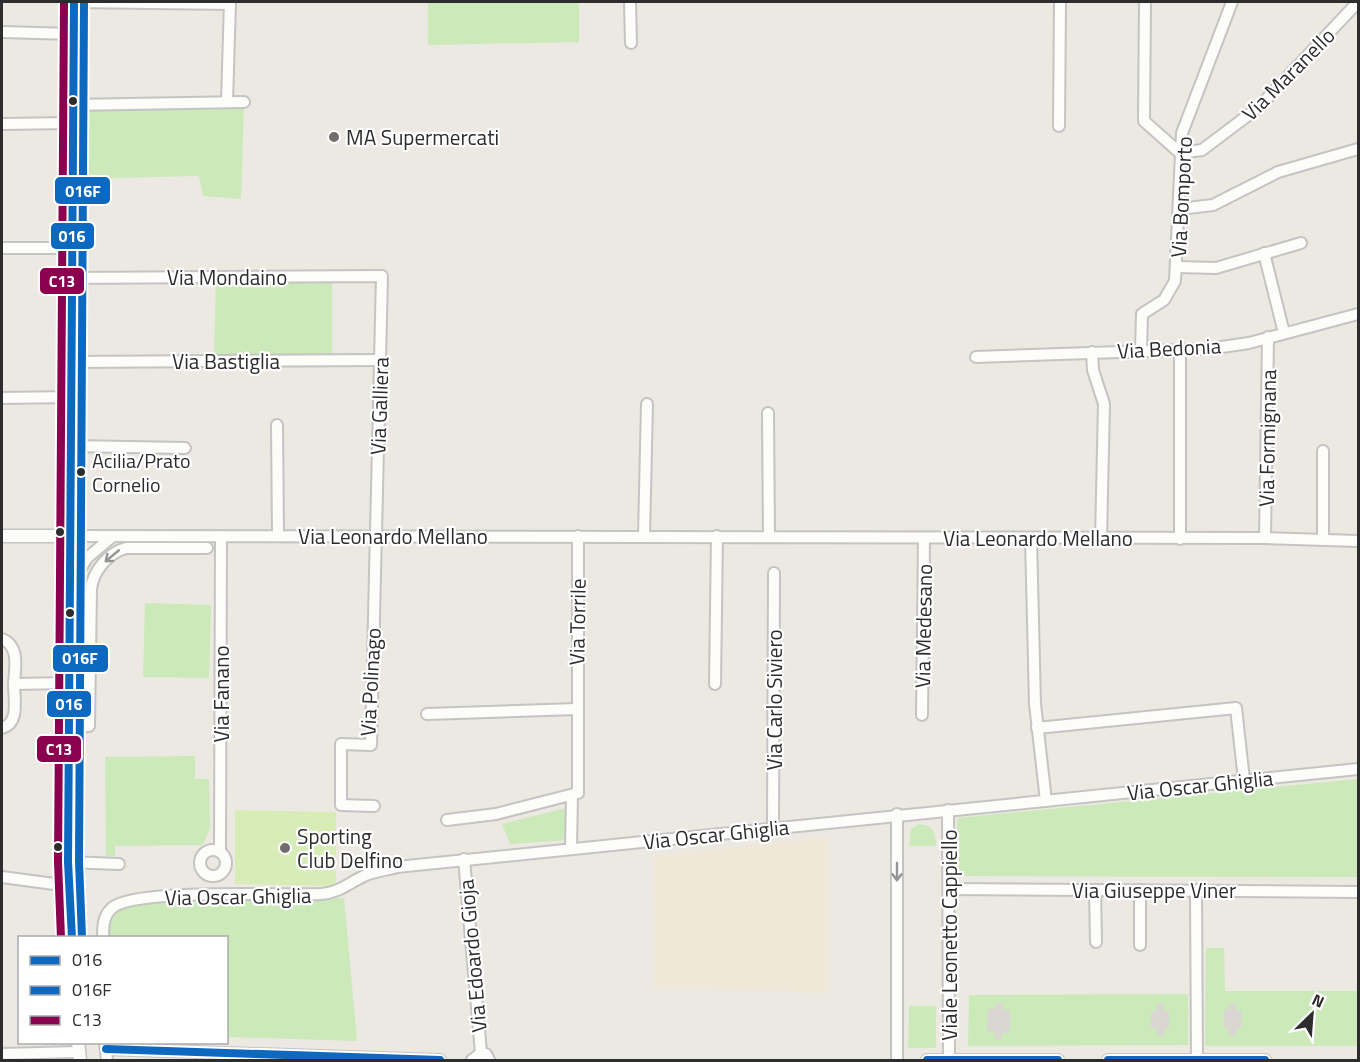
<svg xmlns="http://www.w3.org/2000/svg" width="1360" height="1062" viewBox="0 0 1360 1062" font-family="'Titillium Web',sans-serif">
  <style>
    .education { fill: #efe7d7 }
    .green { fill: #cce9ba }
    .pitch { fill: #d7ecb7 }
    .plaza { fill: #dad6d1 }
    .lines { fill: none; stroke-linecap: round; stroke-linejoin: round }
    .minor-casing { stroke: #c5c4c3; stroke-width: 14 }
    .tertiary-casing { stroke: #c5c4c3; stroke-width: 15 }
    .minor { stroke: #fcfcfb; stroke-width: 10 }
    .tertiary { stroke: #fcfcfb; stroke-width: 12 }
    .bus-1-casing { stroke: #fff; stroke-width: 12 }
    .bus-2-casing { stroke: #fff; stroke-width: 12 }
    .bus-3-casing { stroke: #fff; stroke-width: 12 }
    .bus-1 { stroke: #0c69bf; stroke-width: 8 }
    .bus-2 { stroke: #0c69bf; stroke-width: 8 }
    .bus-3 { stroke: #8b004f; stroke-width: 8 }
    .oneway { stroke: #949494 }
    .bus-dot { fill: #2d2d2d; stroke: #fff; stroke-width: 2 }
    .poi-dot { fill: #706e6c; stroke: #fff; stroke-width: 2 }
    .labels { text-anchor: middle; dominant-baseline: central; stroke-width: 4.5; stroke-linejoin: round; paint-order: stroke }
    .bus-label { font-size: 20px; fill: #2d2d2d; stroke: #fff; text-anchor: start }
    .street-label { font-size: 21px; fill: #2d2d2d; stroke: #fff }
    .poi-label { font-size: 21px; fill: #2d2d2d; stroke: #fff; text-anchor: start }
    .line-badge { stroke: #fff; stroke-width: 2 }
    .badge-label { font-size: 16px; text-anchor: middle; font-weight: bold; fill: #fff }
  </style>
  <rect width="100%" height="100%" fill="#ece8e2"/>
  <path class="education" d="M828,837v156l-173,-6 -1,-131z"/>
  <g class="green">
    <path d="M428,2h151v40l-151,3z"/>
    <path d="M244,102l-3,97 -38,-3 -4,-20 -128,3 -2,-74z"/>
    <path d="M216,277h116v83l-118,1z"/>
    <path d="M145,603l66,2 -2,73 -66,-1z"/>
    <path d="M195,756v23h14l1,49 -7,17 -88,1v10h-9l-1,-99z"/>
    <path d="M1358,779v98l-400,-1 -1,-58z"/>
    <path d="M566,808l1,32 -57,4 -8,-20z"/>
    <path d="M919,824c15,2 16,8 17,22h-27l2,-17z"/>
    <path d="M344,898l13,143 -130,-4 -1,-99h-117c1,-18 5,-27 22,-34z"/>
    <path d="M1206,948h18l1,43h133v55h-153z"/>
    <path d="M1188,994v51l-220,1 1,-51z"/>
    <path d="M909,1006h27v42h-28z"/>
  </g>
  <path class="pitch" d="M235,810l101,2v74l-101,-2z"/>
  <g class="plaza">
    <path d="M996,1003h6l1,7h7v23h-8v6h-7v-7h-8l1,-23h7z"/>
    <path d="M1157,1004h7v7h5v18h-5l-1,8 -6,-1v-7l-6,-1v-17h6z"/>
    <path d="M1229,1004h7v6l6,1 -1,18h-5v7h-7v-7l-5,-1v-18h5z"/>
  </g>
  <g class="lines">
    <defs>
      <g id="minor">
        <path d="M74,2l156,2"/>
        <path d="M630,2l1,41"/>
        <path d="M1145,2l-1,119 36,32 22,-3 57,-43 99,-105"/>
        <path d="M2,32l71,2"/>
        <path d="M227,102l3,-100"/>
        <path d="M71,105l173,-3"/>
        <path d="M2,124l69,-1"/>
        <path d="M1059,126l1,-124"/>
        <path d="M1179,209l34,-4 65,-33 80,-23"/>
        <path d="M2,248h69"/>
        <path d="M1264,253l20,80"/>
        <path d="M1177,267l39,1 85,-25"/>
        <path d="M71,278l311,-2 -11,469 -30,-1v61l33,1"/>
        <path d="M1180,349v190"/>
        <path d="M1141,350l1,-36 22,-14 11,-19 7,-148 50,-131"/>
        <path d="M1092,352l1,18 11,34 -3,134"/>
        <path d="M976,357l232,-8 41,-6 109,-29"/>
        <path d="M71,362l310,-2"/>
        <path d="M2,398l69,-1"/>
        <path d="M768,413l1,123"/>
        <path d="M277,425l1,111"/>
        <path d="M70,446l115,2"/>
        <path d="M70,536l1195,2 93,3"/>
        <path d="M644,536l3,-132"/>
        <path d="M1031,538l4,166 11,97"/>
        <path d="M1265,538l3,-201"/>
        <path d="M1323,540v-89"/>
        <path d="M70,586l17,-28 26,-22"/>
        <path d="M2,639c18,7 13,28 12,45l55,-1"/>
        <path d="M715,684l2,-148"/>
        <path d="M427,714l149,-5"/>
        <path d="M922,715l2,-177"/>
        <path d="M70,726h19l2,-137c2,-18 17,-36 35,-41h81"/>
        <path d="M2,728c18,-5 12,-29 12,-44"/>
        <path d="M1037,728l199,-20 8,72"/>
        <path d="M948,810l1,250"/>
        <path d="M447,820l49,-6 82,-21v-257"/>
        <path d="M773,828l1,-255"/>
        <path d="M571,848l1,-53"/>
        <circle cx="213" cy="863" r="13"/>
        <path d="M220,851l1,-315"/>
        <path d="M464,859l17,194"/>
        <path d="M68,862l51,2"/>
        <path d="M2,877l67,9"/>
        <path d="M949,889l409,3"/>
        <path d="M1095,890l1,52"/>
        <path d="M1140,890v55"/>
        <path d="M1196,890l1,170"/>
        <path d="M103,938c0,-11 0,-22 9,-30 23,-20 171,-12 209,-14 18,-1 29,-12 45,-19 10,-4 21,-5 31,-8l961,-98"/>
        <path d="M105,1043l2,17"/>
        <path d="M106,1049l334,11"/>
        <path d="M481,1053l5,1 3,6"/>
        <path d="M2,1054l76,-2"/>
        <path d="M472,1060l9,-7"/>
        <path d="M897,1060v-246"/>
        <path d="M927,1060h131"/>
        <path d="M1108,1060h157"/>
      </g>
      <g id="tertiary">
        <path d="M2,536h68"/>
        <path d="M72,938l-4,-76 6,-860"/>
        <path d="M78,1042l2,18"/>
      </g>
    </defs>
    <use href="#minor" class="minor-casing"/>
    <use href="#tertiary" class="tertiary-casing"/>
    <use href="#minor" class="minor"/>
    <use href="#tertiary" class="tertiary"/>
    <defs>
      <g id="bus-1">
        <path d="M72,938l-4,-76 6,-860"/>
        <path d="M106,1049l334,11"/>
        <path d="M927,1060h131"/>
        <path d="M1108,1060h157"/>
      </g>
      <path id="bus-2" d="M82,937l-3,-75 5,-860"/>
      <path id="bus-3" d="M61,938l-3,-76 6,-860"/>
    </defs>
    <use href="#bus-1" class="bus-1-casing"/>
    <use href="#bus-2" class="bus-2-casing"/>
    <use href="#bus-3" class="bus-3-casing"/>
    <use href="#bus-1" class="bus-1"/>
    <use href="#bus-2" class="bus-2"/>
    <use href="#bus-3" class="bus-3"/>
  </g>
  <defs><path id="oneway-shaft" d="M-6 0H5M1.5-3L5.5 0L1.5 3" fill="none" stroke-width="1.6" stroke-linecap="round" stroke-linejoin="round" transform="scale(1.5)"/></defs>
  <g class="oneway">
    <use href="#oneway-shaft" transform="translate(112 556) rotate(140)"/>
    <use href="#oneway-shaft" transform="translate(897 872) rotate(90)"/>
  </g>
  <g class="bus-dot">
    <circle cx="73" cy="101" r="5"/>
    <circle cx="81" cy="472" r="5"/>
    <circle cx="60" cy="532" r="5"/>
    <circle cx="70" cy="613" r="5"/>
    <circle cx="58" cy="847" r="5"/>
  </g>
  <g class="poi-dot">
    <circle cx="334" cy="137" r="6"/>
    <circle cx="285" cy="848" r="6"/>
  </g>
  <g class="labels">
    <g class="bus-label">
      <text x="92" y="460">Acilia/Prato<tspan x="92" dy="24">Cornelio</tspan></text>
    </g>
    <g class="street-label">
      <text transform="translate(1288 74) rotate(-45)">Via Maranello</text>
      <text transform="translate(1181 197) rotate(-87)">Via Bomporto</text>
      <text x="227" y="277">Via Mondaino</text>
      <text transform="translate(1169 348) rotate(-3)">Via Bedonia</text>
      <text x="226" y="361">Via Bastiglia</text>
      <text transform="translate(379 406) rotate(-88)">Via Galliera</text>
      <text transform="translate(1267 438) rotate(-89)">Via Formignana</text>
      <text x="393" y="536">Via Leonardo Mellano</text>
      <text x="1038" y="538">Via Leonardo Mellano</text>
      <text transform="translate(577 622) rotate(-89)">Via Torrile</text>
      <text transform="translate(923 626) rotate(-89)">Via Medesano</text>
      <text transform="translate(370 682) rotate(-87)">Via Polinago</text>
      <text transform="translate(221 694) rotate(-90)">Via Fanano</text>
      <text transform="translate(774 700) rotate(-90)">Via Carlo Siviero</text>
      <text transform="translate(1200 785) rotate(-6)">Via Oscar Ghiglia</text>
      <text transform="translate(716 834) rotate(-6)">Via Oscar Ghiglia</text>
      <text x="1154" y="890">Via Giuseppe Viner</text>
      <text transform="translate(238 896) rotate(-1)">Via Oscar Ghiglia</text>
      <text transform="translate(949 935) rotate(-90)">Viale Leonetto Cappiello</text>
      <text transform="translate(472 956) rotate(-95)">Via Edoardo Gioja</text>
    </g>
    <g class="poi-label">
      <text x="346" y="137">MA Supermercati</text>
      <text x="297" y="836">Sporting<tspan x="297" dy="24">Club Delfino</tspan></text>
    </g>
  </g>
  <g class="line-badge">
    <rect x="54" y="176" width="57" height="29" rx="6" fill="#0c69bf"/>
    <rect x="50" y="222" width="45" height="28" rx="6" fill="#0c69bf"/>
    <rect x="39" y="267" width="46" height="28" rx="6" fill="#8b004f"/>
    <rect x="52" y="644" width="57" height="29" rx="6" fill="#0c69bf"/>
    <rect x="46" y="690" width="46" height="28" rx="6" fill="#0c69bf"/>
    <rect x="36" y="735" width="46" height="28" rx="6" fill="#8b004f"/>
  </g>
  <g class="badge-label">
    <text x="83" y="197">016F</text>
    <text x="72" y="242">016</text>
    <text x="62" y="287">C13</text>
    <text x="80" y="664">016F</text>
    <text x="69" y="710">016</text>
    <text x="59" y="755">C13</text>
  </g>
  <rect width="1360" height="1062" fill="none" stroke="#2d2d2d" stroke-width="6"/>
  <rect x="18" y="936" width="210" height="108" fill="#ffffff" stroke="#ababab" stroke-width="1.5"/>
  <rect x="30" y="956" width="30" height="9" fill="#0c69bf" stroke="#ababab" stroke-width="1.5"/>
  <text x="72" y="966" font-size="18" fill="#2d2d2d">016</text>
  <rect x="30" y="986" width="30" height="9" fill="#0c69bf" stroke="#ababab" stroke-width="1.5"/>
  <text x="72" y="996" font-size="18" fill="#2d2d2d">016F</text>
  <rect x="30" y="1016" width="30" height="9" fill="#8b004f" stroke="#ababab" stroke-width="1.5"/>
  <text x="72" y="1026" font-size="18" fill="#2d2d2d">C13</text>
  <g transform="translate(1312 1014) rotate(25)" stroke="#ffffff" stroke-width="4.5" paint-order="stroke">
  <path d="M0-4.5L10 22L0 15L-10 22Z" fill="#2d2d2d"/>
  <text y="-9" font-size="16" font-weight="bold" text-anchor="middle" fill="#2d2d2d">N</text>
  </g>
</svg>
